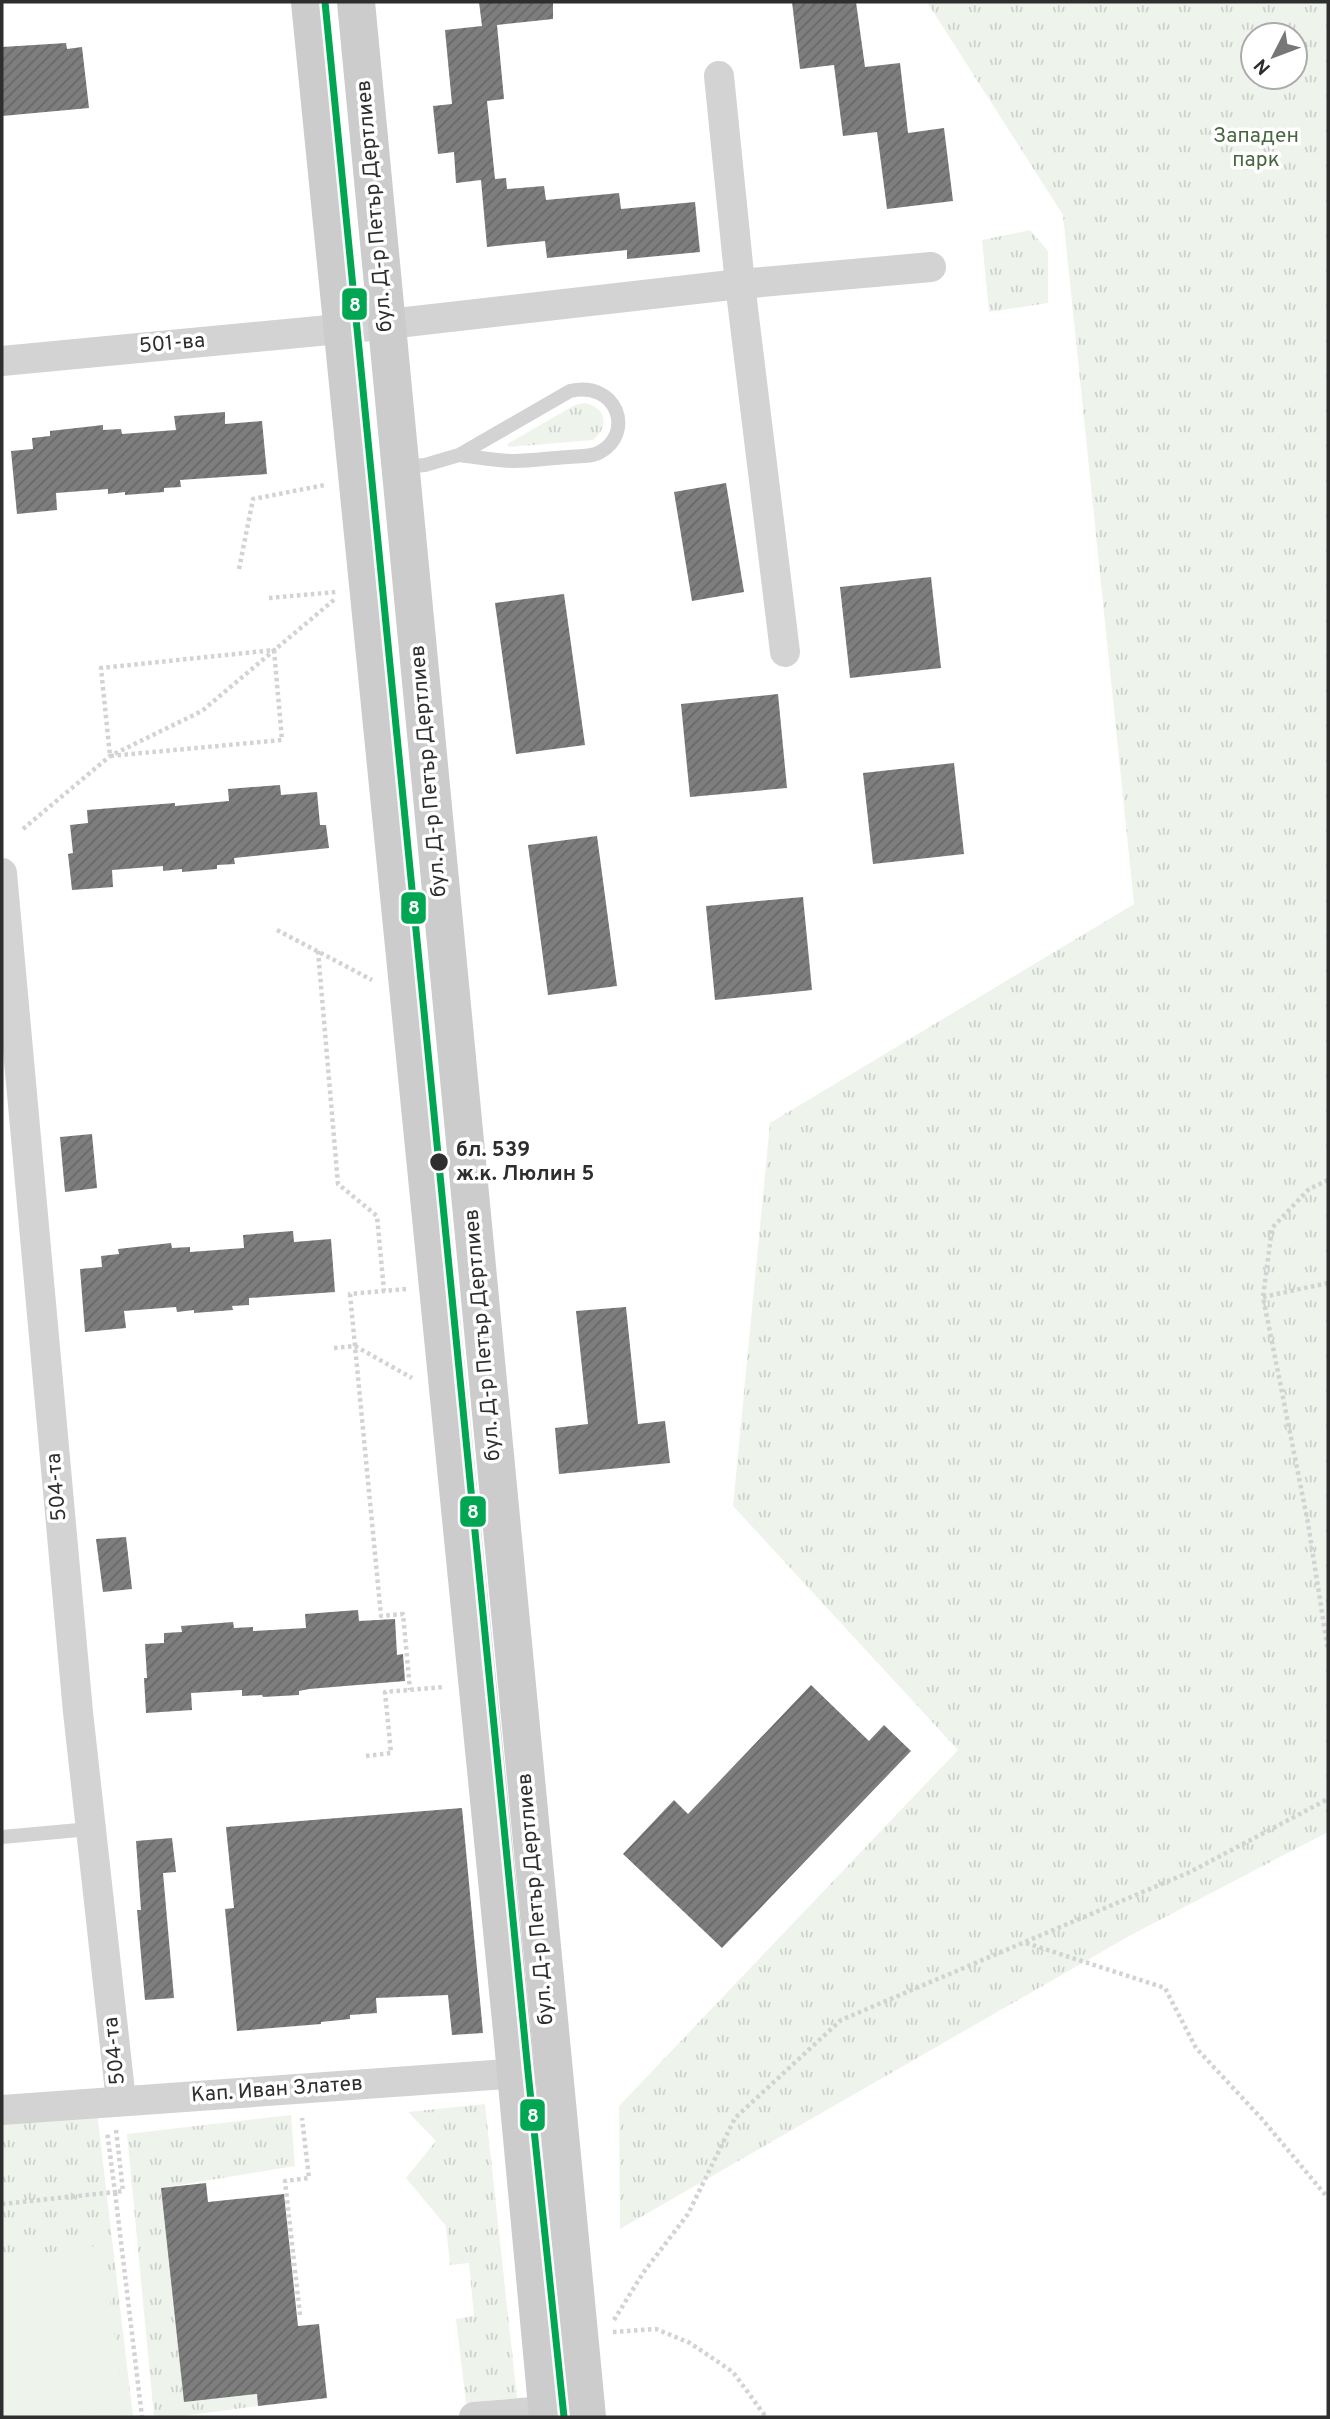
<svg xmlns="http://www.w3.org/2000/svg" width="1330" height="2419" viewBox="0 0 1330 2419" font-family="Overpass,sans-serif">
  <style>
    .grass { fill: url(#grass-tufts); fill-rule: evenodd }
    .pitch { fill: #eef4ec }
    .building { fill: url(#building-hatch) }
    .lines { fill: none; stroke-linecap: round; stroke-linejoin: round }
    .path { stroke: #d3d3d3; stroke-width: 4.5; stroke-dasharray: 3.5 3.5; stroke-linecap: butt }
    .service { stroke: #d3d3d3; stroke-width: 14 }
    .minor { stroke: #d3d3d3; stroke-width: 30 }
    .secondary { stroke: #ccc; stroke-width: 38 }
    .tram-1-casing { stroke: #fff; stroke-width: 12 }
    .tram-1 { stroke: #00a651; stroke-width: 7 }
    .stop-dot { fill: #2e2e2e; stroke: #fff; stroke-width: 2.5 }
    .labels { text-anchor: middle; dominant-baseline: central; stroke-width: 7; stroke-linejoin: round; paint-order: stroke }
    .park-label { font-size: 21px; fill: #47673f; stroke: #fff }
    .street-label { font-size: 21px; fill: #2e2e2e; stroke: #fff }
    .stop-label { font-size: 21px; font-weight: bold; fill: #2e2e2e; stroke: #fff; text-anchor: start }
    .line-badge { stroke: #fff; stroke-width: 2.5 }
    .badge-label { font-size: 19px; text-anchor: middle; font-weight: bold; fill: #fff }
  </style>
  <defs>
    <pattern id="grass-tufts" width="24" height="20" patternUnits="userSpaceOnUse" patternTransform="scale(1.75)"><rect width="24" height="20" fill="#eef4ec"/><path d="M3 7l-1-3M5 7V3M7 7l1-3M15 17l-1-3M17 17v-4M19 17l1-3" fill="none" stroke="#ccd2cb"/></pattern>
    <pattern id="building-hatch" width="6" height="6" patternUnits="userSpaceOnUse" patternTransform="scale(1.75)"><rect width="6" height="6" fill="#7e7e7e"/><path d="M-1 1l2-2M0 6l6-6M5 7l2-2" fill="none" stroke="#686868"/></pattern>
  </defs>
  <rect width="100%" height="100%" fill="#fff"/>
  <g class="grass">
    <path d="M927,2h401v1830l-197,103 -511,294 -1,-123 339,-356 -225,-244 37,-383 364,-219 -71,-689zM1295,35v42h-42v-42z"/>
    <path d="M1030,230l18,21v52l-59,9 -7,-72z"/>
    <path d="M584,403c22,4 26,23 9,37l-84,7 -2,-3 68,-39z"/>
    <path d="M96,2103l37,314h-131v-307z"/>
    <path d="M485,2104l32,294 -51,5 -10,-84 18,-3 -5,-53 -19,2 -4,-39 -40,-48 30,-37 -28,-29z"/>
    <path d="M291,2115l4,51 -134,22 23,213 73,-7 1,12 -83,11h-21l-27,-283z"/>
  </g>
  <path class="pitch" d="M102,2245l23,164 -60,8h-63v-158z"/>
  <g class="building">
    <path d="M479,2h74v17l-56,6 7,74 -17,2 8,78 11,-1 1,11 37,-3 2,14 73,-7 2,16 74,-7 5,50 -73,7v-9l-80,8 -2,-17 -58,6 -6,-67 -25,3 -2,-31 -16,2 -5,-48 19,-2 -7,-74 37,-4z"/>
    <path d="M792,2h64l9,65 35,-4 8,70 36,-5 9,73 -66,8 -10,-77 -34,4 -9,-71 -34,4z"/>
    <path d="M66,43l1,6 15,-2 7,61 -87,8v-69z"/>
    <path d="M225,412v12l37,-3 5,53 -87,6 1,7 -17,1v4l-39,3v-3l-17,2v-5l-52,4 1,17 -40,4 -6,-63 22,-2 -1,-11 18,-2v-5l53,-6v5l18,-1 1,5 54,-4 -2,-14z"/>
    <path d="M726,483l18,109 -52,9 -18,-109z"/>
    <path d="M931,577l10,91 -91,10 -10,-91z"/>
    <path d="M564,594l21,151 -69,9 -21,-151z"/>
    <path d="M778,694l9,94 -97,9 -9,-93z"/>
    <path d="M954,763l10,91 -91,10 -10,-91z"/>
    <path d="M280,785l1,10 36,-3 3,33h6l3,23 -95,10 1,6 -18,1v4l-35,3v-3l-19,2v-5l-51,4 1,17 -41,3 -4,-36 5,-1 -3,-28 18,-2 -1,-13 88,-7v3l54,-5 -1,-12z"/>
    <path d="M597,836l20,150 -69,9 -20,-150z"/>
    <path d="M803,897l9,93 -97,10 -9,-94z"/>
    <path d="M92,1134l5,54 -32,4 -5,-55z"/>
    <path d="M293,1231l1,11 37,-3 4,53 -86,6v7l-17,1 1,4 -39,3v-3l-17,2 -1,-5 -52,4 2,17 -41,4 -5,-63 22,-2 -1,-11 18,-2 -1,-5 53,-6 1,5 18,-1v5l54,-4 -1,-13z"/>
    <path d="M626,1307l12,117 27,-3 5,42 -111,11 -4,-46 33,-4 -12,-113z"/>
    <path d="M126,1537l6,52 -29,3 -7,-53z"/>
    <path d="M358,1610l1,11 36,-2 2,36 6,-1 2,27 -96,8 -10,2v4l-36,2 -1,-2 -20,1v-6l-51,3 1,17 -46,3 -2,-35h3l-2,-34 19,-1v-10l18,-1 -1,-6 52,-4 1,6 19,-1v4l53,-3 -1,-14z"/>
    <path d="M811,1685l58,56 15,-16 27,26 -189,197 -99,-94 51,-54 14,14z"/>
    <path d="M462,1808l21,225 -31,2 -4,-40 -72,3 1,15 -27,2v4l-29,3v2l-84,7 -12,-122 9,-1 -8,-81z"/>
    <path d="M172,1838l4,34 -13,1 11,125 -29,2 -8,-90h4l-5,-69z"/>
    <path d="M206,2183l2,19 76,-8 14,132 21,-2 8,74 -69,8 -1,-12 -73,8 -23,-214z"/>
  </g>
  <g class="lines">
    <g class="path">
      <path d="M239,569l14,-70 72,-14"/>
      <path d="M269,598l67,-6"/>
      <path d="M274,650l8,90 -172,16 -9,-88z"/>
      <path d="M23,829l87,-73 92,-45 133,-112"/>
      <path d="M277,930l95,50"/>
      <path d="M318,951l20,233 39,32 7,75"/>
      <path d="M1328,1180l-19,9 -37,39 -9,69 45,226 20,128"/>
      <path d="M406,1289l-56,5 31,322 22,-2 7,76"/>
      <path d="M1263,1297l65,-14"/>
      <path d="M334,1348l21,-2 57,32"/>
      <path d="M366,1756l25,-3 -6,-61 59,-5"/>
      <path d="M1026,1943l139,45 31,60 66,71 66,79"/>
      <path d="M116,2130l7,61 -8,1 27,225"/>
      <path d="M2,2204l113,-12 -8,-61"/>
      <path d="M300,2315l-15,-134 24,-3 -7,-60"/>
      <path d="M614,2320l29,-47 45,-59 47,-96 106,-98 349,-148 138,-73"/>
      <path d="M613,2332l43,-3 34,14 43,29 33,45"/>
    </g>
    <g class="service">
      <path d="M402,467l23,-2 34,-10 111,-64c47,-11 65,42 30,61 -8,5 -22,4 -32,5 -18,1 -36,4 -54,4 -18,0 -37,-4 -55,-6"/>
      <path d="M2,1837l88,-8"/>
    </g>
    <g class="minor">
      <path d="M719,76l21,208 45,368"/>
      <path d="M2,361l369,-35 369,-42 191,-17"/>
      <path d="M2,873l76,839 43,389"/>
      <path d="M2,2110l533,-38"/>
      <path d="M474,2417l94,-8"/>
    </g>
    <g class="secondary">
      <path d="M310,2l203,2039 35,376"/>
      <path d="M356,2l231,2415"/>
    </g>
    <defs>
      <path id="tram-1" d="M325,2l203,2070 36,345"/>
    </defs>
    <use href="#tram-1" class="tram-1-casing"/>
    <use href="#tram-1" class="tram-1"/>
  </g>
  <circle class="stop-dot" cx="439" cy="1162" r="10"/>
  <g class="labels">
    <g class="park-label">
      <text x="1256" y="136">Западен<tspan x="1256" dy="24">парк</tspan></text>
    </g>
    <g class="street-label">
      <text transform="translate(375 206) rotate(-95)">бул. Д-р Петър Дертлиев</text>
      <text transform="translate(172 344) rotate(-5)">501-ва</text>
      <text transform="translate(429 771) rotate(-95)">бул. Д-р Петър Дертлиев</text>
      <text transform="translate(483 1335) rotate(-95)">бул. Д-р Петър Дертлиев</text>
      <text transform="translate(57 1487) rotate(-95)">504-та</text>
      <text transform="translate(536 1899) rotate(-95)">бул. Д-р Петър Дертлиев</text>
      <text transform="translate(115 2051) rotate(-96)">504-та</text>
      <text transform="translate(277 2090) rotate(-4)">Кап. Иван Златев</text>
    </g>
    <g class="stop-label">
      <text x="456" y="1150">бл. 539<tspan x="456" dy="24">ж.к. Люлин 5</tspan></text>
    </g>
  </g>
  <g class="line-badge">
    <rect x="341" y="287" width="27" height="34" rx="7" fill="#00a651"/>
    <rect x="400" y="891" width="27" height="34" rx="7" fill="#00a651"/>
    <rect x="459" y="1495" width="28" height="33" rx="7" fill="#00a651"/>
    <rect x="519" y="2098" width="27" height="34" rx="7" fill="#00a651"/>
  </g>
  <g class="badge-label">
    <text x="355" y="311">8</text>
    <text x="414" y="914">8</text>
    <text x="473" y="1518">8</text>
    <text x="533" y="2122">8</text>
  </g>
  <rect width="1330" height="2419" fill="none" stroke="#2e2e2e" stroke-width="7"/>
  <g transform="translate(1274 56) rotate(228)"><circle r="33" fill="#ffffff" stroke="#ababab" stroke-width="2"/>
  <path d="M0-5L12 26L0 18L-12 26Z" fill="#777777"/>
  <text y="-10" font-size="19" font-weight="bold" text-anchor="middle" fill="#2e2e2e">N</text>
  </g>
</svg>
